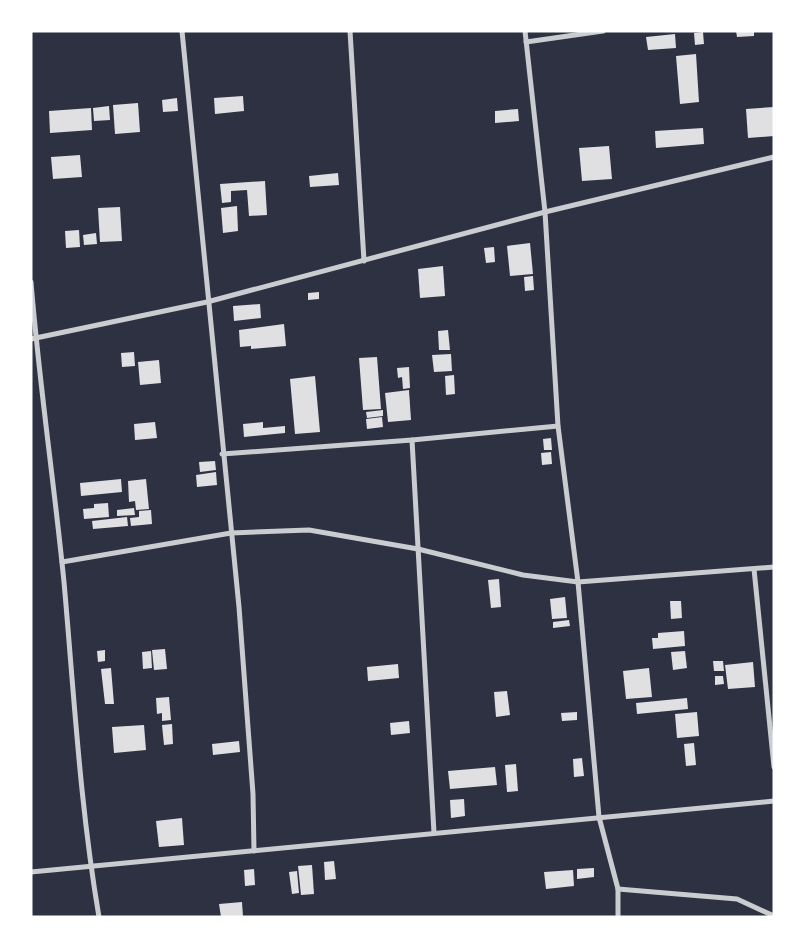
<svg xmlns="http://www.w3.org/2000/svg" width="805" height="948" viewBox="0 0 805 948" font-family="Raleway,sans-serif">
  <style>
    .building { fill: #e0e0e3 }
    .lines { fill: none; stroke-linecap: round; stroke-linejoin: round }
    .minor { stroke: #caccd0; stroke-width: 5 }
  </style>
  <rect width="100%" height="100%" fill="#2d3142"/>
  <g class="building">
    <path d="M736,31h18v5l-17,1z"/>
    <path d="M703,32l1,12 -9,1 -1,-12z"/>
    <path d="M675,34l1,14 -28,2 -2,-13z"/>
    <path d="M696,54l3,48 -19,2 -4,-48z"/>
    <path d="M243,96l1,15 -29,3 -1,-16z"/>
    <path d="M177,98l1,13 -15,1 -1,-12z"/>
    <path d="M138,103l2,29 -25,2 -2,-29z"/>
    <path d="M109,106l1,14 -16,1 -1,-13z"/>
    <path d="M774,107v29l-26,2 -2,-29z"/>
    <path d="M91,108l1,22 -42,3 -1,-22z"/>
    <path d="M518,109l1,12 -24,2v-12z"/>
    <path d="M703,128l1,16 -48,4 -1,-17z"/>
    <path d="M609,146l3,33 -30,2 -3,-33z"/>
    <path d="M80,155l2,22 -29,2 -2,-22z"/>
    <path d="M338,173l1,12 -29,2 -1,-11z"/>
    <path d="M265,181l2,34 -18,1 -2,-26 -16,1v11l-9,1 -2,-19z"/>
    <path d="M237,206l1,25 -15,2 -2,-25z"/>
    <path d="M120,207l2,34 -22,1 -2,-34z"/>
    <path d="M79,230l1,17 -14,1 -1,-17z"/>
    <path d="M96,233l1,11 -13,1 -1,-10z"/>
    <path d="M530,243l3,31 -23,2 -3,-30z"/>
    <path d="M494,247l1,15 -9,1 -2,-15z"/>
    <path d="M443,266l2,30 -25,2 -2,-29z"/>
    <path d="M533,276l1,14 -9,1 -1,-14z"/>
    <path d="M319,292v7l-11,1v-7z"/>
    <path d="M260,304l1,14 -27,3 -1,-15z"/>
    <path d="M284,324l2,22 -35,3v-3l-11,1 -1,-17z"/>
    <path d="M448,330l2,20h-11l-1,-19z"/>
    <path d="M134,352l1,14 -13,1 -1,-14z"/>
    <path d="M451,354l1,17 -18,1 -2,-17z"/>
    <path d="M377,357l4,52 -18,1 -4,-52z"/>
    <path d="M159,360l2,23 -21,2 -2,-23z"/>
    <path d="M409,367l1,21 -7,1 -1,-12 -4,1 -1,-10z"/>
    <path d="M454,375l1,19 -9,1 -1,-19z"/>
    <path d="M315,376l5,56 -25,2 -5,-55z"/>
    <path d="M409,390l2,30 -23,2 -3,-29z"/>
    <path d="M383,410v6l-16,2 -1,-6z"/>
    <path d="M382,417l1,10 -16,2 -1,-10z"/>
    <path d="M155,422l2,16 -22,2 -1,-16z"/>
    <path d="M263,422v6l22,-2v7l-41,4 -1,-13z"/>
    <path d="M551,438l1,12h-8l-1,-11z"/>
    <path d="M551,452l1,12 -10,1 -1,-12z"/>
    <path d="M215,461l1,9 -16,2 -1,-10z"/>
    <path d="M216,472l1,13 -20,2 -1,-12z"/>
    <path d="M121,479l1,13 -41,4 -1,-13z"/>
    <path d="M146,479l3,30 -13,1 -1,-9 -6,1 -1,-21z"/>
    <path d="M108,503l1,14 -25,2 -1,-10 11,-1v-4z"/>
    <path d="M134,508l1,7 -18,1v-6z"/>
    <path d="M151,510l1,14 -21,2 -1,-8 9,-1v-6z"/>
    <path d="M127,517l1,9 -35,3 -1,-8z"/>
    <path d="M499,579l2,28 -10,1 -3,-28z"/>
    <path d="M565,597l2,21 -15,1 -2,-20z"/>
    <path d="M670,601h11l1,17 -11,1z"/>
    <path d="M569,620l1,6 -17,2v-6z"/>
    <path d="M684,631l1,15 -32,3 -1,-11h6v-5z"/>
    <path d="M165,649l2,20 -13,1 -2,-20z"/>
    <path d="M105,650v11l-7,1 -1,-11z"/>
    <path d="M151,651l1,17 -9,1 -1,-17z"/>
    <path d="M685,651l2,17 -14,2 -2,-18z"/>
    <path d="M713,661h10l1,10h-10z"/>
    <path d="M753,662l2,25 -27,2 -3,-24z"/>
    <path d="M398,664l1,14 -31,3 -1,-14z"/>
    <path d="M111,668l3,36h-9l-4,-35z"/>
    <path d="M649,668l3,29 -26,2 -3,-28z"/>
    <path d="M715,676h8l1,8 -9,1z"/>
    <path d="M507,691l3,24 -14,2 -2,-25z"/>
    <path d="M169,697l2,23 -9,1v-8l-5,1 -1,-16z"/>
    <path d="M687,698l1,11 -51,5 -1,-11z"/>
    <path d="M577,712v8l-15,1 -1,-8z"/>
    <path d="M697,712l2,24 -22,2 -2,-24z"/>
    <path d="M409,721l1,12 -19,2 -1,-12z"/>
    <path d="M172,724l1,20 -9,1 -2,-20z"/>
    <path d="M144,725l2,25 -32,3 -2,-26z"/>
    <path d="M239,741l1,11 -27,3 -1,-11z"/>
    <path d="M694,743l2,22 -10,1 -2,-22z"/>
    <path d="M582,758l2,18 -10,1 -1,-18z"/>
    <path d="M516,764l2,27 -11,1 -2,-27z"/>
    <path d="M495,767l2,18 -47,4 -2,-18z"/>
    <path d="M464,799l1,17 -14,2 -1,-18z"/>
    <path d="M182,818l2,27 -25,2 -3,-26z"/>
    <path d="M334,861l2,18 -11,1 -1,-18z"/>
    <path d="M312,865l2,29 -13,1 -3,-29z"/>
    <path d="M594,868v9l-17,2v-10z"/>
    <path d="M254,869l1,16 -10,1 -1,-16z"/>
    <path d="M573,870l1,16 -28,3 -2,-17z"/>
    <path d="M297,871l2,22 -7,1 -3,-22z"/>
    <path d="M242,902l1,15h-22l-2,-13z"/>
  </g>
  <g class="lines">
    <g class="minor">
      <path d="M182,31l57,576 14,187 1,57"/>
      <path d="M350,31l14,230"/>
      <path d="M525,31l20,181 13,214 20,156 21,235 19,72v28"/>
      <path d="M526,42l77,-11"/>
      <path d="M31,282c8,100 23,200 33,300 10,112 16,224 35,335"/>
      <path d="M31,339l176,-37 338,-90 229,-55"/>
      <path d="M412,440l22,393"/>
      <path d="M222,454l190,-14 146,-14"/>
      <path d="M62,562l169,-29 78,-3 109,19 105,26 55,7 196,-15"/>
      <path d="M754,569l20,198"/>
      <path d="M31,872l743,-71"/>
      <path d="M618,889l119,10 37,17"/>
    </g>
  </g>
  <rect width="805" height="948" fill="none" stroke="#ffffff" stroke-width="65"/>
</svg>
